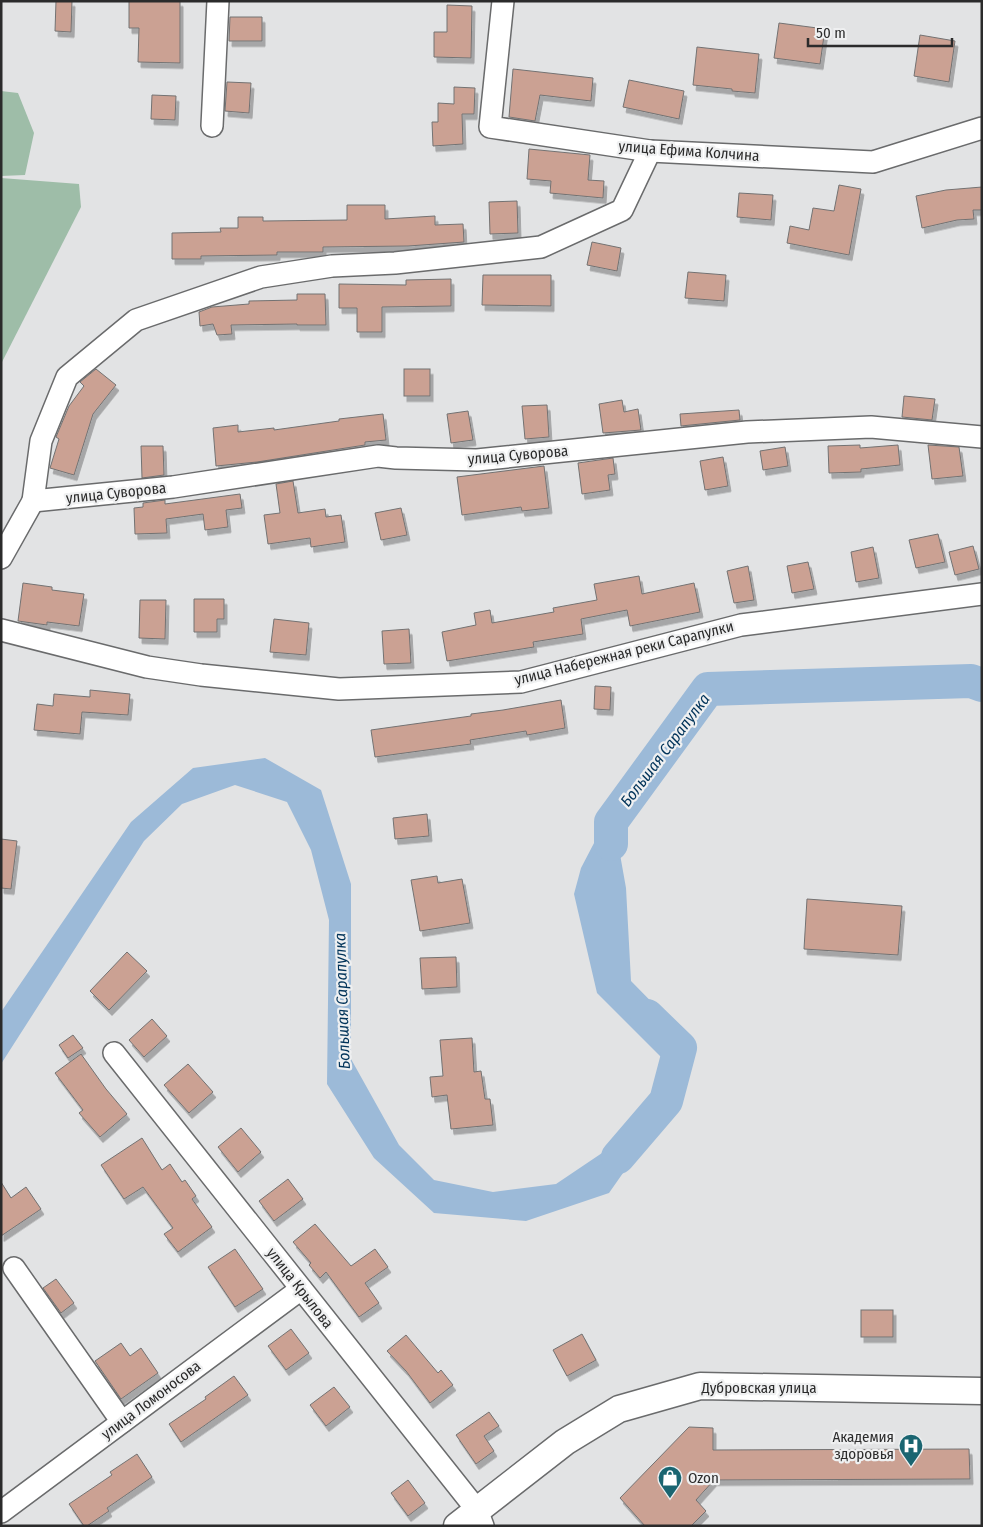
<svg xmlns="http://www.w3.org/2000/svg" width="983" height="1527" viewBox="0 0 983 1527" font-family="'Fira Sans Condensed',sans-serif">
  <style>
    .green { fill: #9ebda8 }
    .water { fill: #9cbad8 }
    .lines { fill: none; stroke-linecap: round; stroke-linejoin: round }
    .river { stroke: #9cbad8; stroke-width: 34 }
    .building { fill: #cba193; stroke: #737272; filter: url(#shadow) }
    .minor-casing { stroke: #6a6b6c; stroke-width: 24 }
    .tertiary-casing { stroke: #6a6b6c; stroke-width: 29 }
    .minor { stroke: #fff; stroke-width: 21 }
    .tertiary { stroke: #fff; stroke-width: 26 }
    .labels { text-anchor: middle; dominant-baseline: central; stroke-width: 4.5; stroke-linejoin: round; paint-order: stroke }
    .street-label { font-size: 15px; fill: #2b2b2b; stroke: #eff0f1 }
    .poi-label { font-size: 15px; fill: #2b2b2b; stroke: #eff0f1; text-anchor: end }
    .water-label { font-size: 16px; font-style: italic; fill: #013359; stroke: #eff0f1 }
  </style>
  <defs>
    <filter id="shadow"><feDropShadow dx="3" dy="5.5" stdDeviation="0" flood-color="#0004"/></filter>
  </defs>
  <rect width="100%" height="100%" fill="#e2e3e4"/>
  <g class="green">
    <path d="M1,91l17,2 16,40 -9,42 -24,1z"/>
    <path d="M1,178l78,6 2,23 -80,157z"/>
  </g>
  <g class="water">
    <path d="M265,758l56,32 30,94v175l48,86 35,35 59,12 63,-8 98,-66 -24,45 -21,30 -83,28 -92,-8 -60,-55 -47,-74 2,-164 -18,-70 -24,-48 -52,-17 -53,19 -38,37 -143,223v-52l130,-190 62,-54z"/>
    <path d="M617,799l19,10 -18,34 8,45 5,93 54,55 -14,31 -74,-74 -23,-99 7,-26z"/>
  </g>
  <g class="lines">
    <g class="river">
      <path d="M611,844v-22l97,-133 263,-8 11,4"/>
      <path d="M618,1157l48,-56 14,-53 -33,-32"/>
    </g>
  </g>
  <g class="building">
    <path d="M56,1h16l-1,31 -16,-1z"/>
    <path d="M129,1h51v62l-42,-1 1,-34h-10z"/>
    <path d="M447,5l25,1 -1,52 -37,-1v-25h13z"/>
    <path d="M230,17h32v24h-33z"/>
    <path d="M779,23l46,6 -5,35 -46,-6z"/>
    <path d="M920,35l35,6 -6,41 -35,-6z"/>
    <path d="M697,47l62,7 -4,39 -23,-2v-2l-39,-4z"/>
    <path d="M513,69l80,9 -2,23 -51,-6 -5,26 -26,-4z"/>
    <path d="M629,80l55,11 -5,28 -56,-12z"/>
    <path d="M227,82l24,1 -2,30 -24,-2z"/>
    <path d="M454,87l21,1 -1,26h-12l1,30 -30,2 -1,-24h6v-19l16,1z"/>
    <path d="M152,95l24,1 -1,24 -24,-1z"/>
    <path d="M529,149l61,6 -2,25 16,1 -1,17 -53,-5 1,-12 -24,-2z"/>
    <path d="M839,185l22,4 -12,66 -62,-12 3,-17 19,4 4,-22 21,3z"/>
    <path d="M982,187v23h-9l1,9 -17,1 -35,8 -6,-32 30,-6z"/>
    <path d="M739,193l34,2 -2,25 -34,-3z"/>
    <path d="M517,201l1,32 -28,1 -1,-32z"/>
    <path d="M347,205h38v14l50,-3v9l28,-1 1,18 -56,4 -85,1v5h-46v3l-76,1v3h-29v-26l49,-1 -1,-4h18v-11h25v4l84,-1z"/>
    <path d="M592,242l29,6 -4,23 -30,-6z"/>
    <path d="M688,272l38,3 -2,26 -39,-3z"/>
    <path d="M483,275h68v31l-69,-1z"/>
    <path d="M451,279v27l-69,1v25h-25v-24h-18v-24l67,1v-5z"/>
    <path d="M297,294h28l1,31h-29v-1l-66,1 1,9 -15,1 -4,-11 -13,2 -1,-14 13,-5 37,-3v-3l48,-1z"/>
    <path d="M96,369l20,16 -23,29 -19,61 -24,-7 9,-29 -3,-2 13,-31 15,-20 -4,-4z"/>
    <rect x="404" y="369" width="26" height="27"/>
    <path d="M904,396l31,3 -3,21 -30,-3z"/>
    <path d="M622,400l2,12 14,-3 3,21 -38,3 -4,-29z"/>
    <path d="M547,405l2,32 -24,2 -3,-33z"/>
    <path d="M739,410l1,10 -59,6 -1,-12z"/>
    <path d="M468,411l5,29 -22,3 -4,-29z"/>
    <path d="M383,414l3,26 -21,2v3l-108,17 -41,4 -3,-38 25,-3v7l36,-4v2l65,-9v-2z"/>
    <path d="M860,445v3l38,-3 2,20 -39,4v3l-32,1 -1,-27z"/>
    <path d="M928,445l31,2 4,29 -31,3z"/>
    <path d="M141,446h22l1,29 -22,3z"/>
    <path d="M785,447l3,19 -25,4 -3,-19z"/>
    <path d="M723,457l5,29 -23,4 -5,-29z"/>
    <path d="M613,458l2,16 -7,1 2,15 -28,4 -4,-31z"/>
    <path d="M544,466l5,42 -27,3 -1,-4 -59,8 -5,-38z"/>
    <path d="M293,481l5,32 27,-4 1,8 15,-2 4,27 -34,5 -1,-9 -42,6 -4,-29 16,-2 -4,-29z"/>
    <path d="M240,494l2,14 -16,2 2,17 -23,3 -2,-16 -37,5 1,14 -32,1 -1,-26 9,-1v-4l22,-3v4z"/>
    <path d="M401,508l6,27 -26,5 -6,-27z"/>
    <path d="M938,534l7,28 -29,6 -7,-28z"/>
    <path d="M973,546l6,23 -24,6 -6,-23z"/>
    <path d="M873,547l6,31 -23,4 -5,-30z"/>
    <path d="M808,562l6,27 -22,4 -5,-27z"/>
    <path d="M748,566l6,34 -20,3 -7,-32z"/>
    <path d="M639,576l3,18 52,-11 6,29 -70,14 -3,-16 -46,9 2,15 -50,8 1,5 -87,14 -5,-29 34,-7 -2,-12 16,-3 2,13 62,-11 -1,-4 44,-8 -3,-16z"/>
    <path d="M23,583l29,4v3l32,4 -5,32 -32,-4v3l-29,-4z"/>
    <path d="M194,599h30v20h-7v13h-23z"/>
    <path d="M140,600h26l-1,39 -26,-1z"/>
    <path d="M274,619l35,4 -3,32 -36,-3z"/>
    <path d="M409,629l2,34 -27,1 -2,-33z"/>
    <path d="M595,686l16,1 -1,23 -16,-1z"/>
    <path d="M90,690l40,4 -2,21 -46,-3 -2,22 -46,-4 3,-26 16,2 1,-12 36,3z"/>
    <path d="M561,700l4,28 -38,7 -1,-4 -56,9 1,4 -96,13 -4,-27 100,-14v-2l32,-4z"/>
    <path d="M427,814l2,22 -34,3 -2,-21z"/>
    <path d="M1,839l16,2 -6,48 -10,-1z"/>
    <path d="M437,876l1,7 24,-4 8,44 -50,8 -9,-51z"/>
    <path d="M807,899l95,7 -4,49 -94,-6z"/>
    <path d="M127,952l20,19 -38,39 -19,-19z"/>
    <path d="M456,957l1,30 -35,2 -2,-31z"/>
    <path d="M152,1019l15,17 -23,21 -15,-17z"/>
    <path d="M73,1035l10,13 -15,10 -9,-13z"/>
    <path d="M472,1038l2,34 7,-1 4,28h5l3,26 -42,4 -4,-34 -15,2 -2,-20 13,-1 -3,-36z"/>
    <path d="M81,1054l25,35 21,25 -27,23 -21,-24 4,-3 -28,-37z"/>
    <path d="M188,1064l25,28 -24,21 -25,-28z"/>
    <path d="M241,1128l20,24 -23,20 -20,-25z"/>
    <path d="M142,1138l20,32 8,-6 12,18 3,-2 11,16 -4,3 20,28 -34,25 -14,-18 9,-6 -30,-41 -19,12 -23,-34z"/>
    <path d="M288,1179l15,20 -29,22 -15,-20z"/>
    <path d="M1,1182l10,16 15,-11 15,22 -40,27z"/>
    <path d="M315,1224l36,42 24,-17 13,18 -23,16 14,20 -20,14 -33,-45 -6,6 -11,-13 2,-2 -18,-21z"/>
    <path d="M235,1249l28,40 -28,18 -27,-40z"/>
    <path d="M56,1279l18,24 -13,10 -18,-25z"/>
    <rect x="861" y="1310" width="32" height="27"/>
    <path d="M291,1329l18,24 -23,17 -18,-24z"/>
    <path d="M582,1334l14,26 -29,16 -14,-26z"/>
    <path d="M406,1335l32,38 3,-3 12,15 -23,18 -24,-32 -19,-20z"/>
    <path d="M121,1343l9,13 11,-8 17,25 -37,26 -26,-38z"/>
    <path d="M234,1376l14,19 -67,47 -12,-18 37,-25 -1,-2z"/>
    <path d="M334,1387l16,20 -24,19 -16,-21z"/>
    <path d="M489,1412l10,14 -15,10 10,15 -18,13 -20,-29z"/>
    <path d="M689,1427l24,1v22l256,-1 1,30 -256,1 -18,20 10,11 -15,15h-46l-25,-28z"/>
    <path d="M137,1454l15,23 -45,31 2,3 -22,15h-3l-15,-22 43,-29 -2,-3z"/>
    <path d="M408,1480l17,23 -17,13 -17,-23z"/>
  </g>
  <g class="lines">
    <defs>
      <g id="minor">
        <path d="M503,1l-13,126 160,24 223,11 109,-34"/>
        <path d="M212,126l6,-125"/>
        <path d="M650,151l-28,59 -81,37 -146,16 -63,3 -71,11 -125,43 -69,57 -26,64 -8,60 140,-14 205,-31 18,2 81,2 270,-28 124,-5 111,10"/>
        <path d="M1,558l32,-57"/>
        <path d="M1,630l146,37 54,8 138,14 182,-7 220,-57 241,-31"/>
        <path d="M114,1053l363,457 6,16"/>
        <path d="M14,1268l108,154"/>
        <path d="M1,1512l300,-223"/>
      </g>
      <path id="tertiary" d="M457,1526l108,-84 54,-33 81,-23 282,5"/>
    </defs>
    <use href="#minor" class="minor-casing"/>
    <use href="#tertiary" class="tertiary-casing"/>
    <use href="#minor" class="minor"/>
    <use href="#tertiary" class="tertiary"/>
  </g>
  <defs>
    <symbol id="hospital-pin" viewBox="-11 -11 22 30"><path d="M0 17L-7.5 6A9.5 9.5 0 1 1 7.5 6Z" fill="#1a6571" stroke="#eff0f1"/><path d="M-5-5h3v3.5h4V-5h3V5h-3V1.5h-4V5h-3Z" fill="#fff"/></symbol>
    <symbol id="shop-pin" viewBox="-11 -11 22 30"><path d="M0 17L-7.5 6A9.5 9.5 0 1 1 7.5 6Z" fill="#1a6571" stroke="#eff0f1"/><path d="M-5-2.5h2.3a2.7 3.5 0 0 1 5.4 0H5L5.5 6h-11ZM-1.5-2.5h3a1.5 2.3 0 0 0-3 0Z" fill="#fff"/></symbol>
  </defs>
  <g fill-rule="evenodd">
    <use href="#hospital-pin" x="897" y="1432" width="28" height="38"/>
    <use href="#shop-pin" x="656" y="1464" width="28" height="38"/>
  </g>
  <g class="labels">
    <g class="street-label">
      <text transform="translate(689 151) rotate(4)">улица Ефима Колчина</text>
      <text transform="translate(518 455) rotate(-5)">улица Суворова</text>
      <text transform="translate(116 493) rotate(-6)">улица Суворова</text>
      <text transform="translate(624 653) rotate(-14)">улица Набережная реки Сарапулки</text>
      <text transform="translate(300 1288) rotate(52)">улица Крылова</text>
      <text x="759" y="1388">Дубровская улица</text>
      <text transform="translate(151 1400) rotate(-37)">улица Ломоносова</text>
    </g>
    <g class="poi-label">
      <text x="894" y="1437">Академия<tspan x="894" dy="17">здоровья</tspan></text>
      <text x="688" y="1478" text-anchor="start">Ozon</text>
    </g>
    <g class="water-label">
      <text transform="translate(665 750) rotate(-53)">Большая Сарапулка</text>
      <text transform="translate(342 1001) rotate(-92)">Большая Сарапулка</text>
    </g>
  </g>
  <rect width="983" height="1527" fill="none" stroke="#2b2b2b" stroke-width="5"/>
  <path d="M808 38v8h144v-8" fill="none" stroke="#2b2b2b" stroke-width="2.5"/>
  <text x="816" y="38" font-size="15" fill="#2b2b2b" stroke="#eff0f1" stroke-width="4" paint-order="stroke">50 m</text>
</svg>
